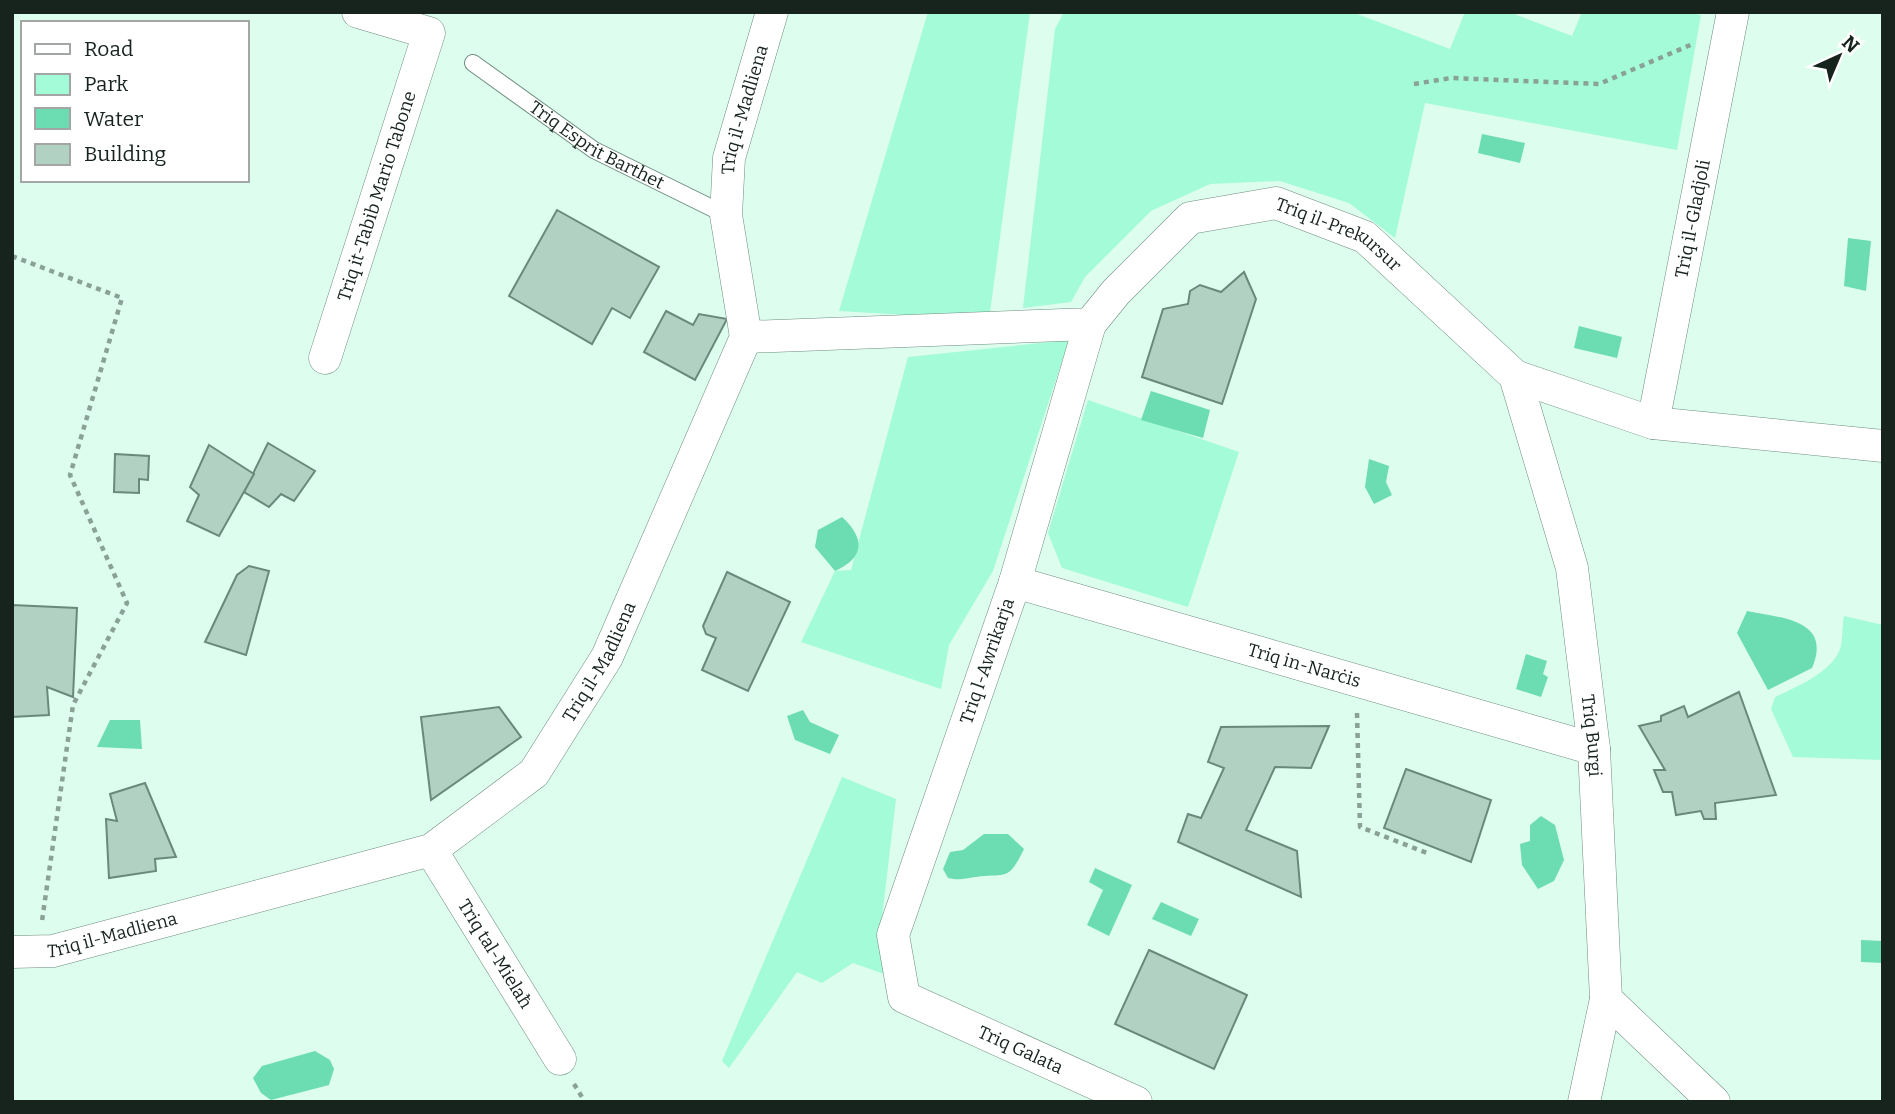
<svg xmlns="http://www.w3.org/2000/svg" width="1895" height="1114" viewBox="0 0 1895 1114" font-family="Bitter,serif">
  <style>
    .green { fill: #a4fbd8 }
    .water { fill: #6cddb3 }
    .building { fill: #b1d1c3; stroke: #6b887c; stroke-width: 2 }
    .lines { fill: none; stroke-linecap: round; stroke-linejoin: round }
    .service-casing { stroke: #6f8d80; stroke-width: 18 }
    .minor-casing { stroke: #6f8d80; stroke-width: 33 }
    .path { stroke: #89a196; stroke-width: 4.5; stroke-dasharray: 5 5; stroke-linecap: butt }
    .service { stroke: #fff; stroke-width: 16 }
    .minor { stroke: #fff; stroke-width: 32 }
    .labels { text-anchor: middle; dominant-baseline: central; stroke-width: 7; stroke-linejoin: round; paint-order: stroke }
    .street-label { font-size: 18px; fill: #17231d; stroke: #fff }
  </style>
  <rect width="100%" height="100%" fill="#ddfdee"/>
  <g class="green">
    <path d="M928,12h102l-41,308 -150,-9z"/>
    <path d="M1064,12h288l98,37 15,-37h44l63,24 10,-24h104l15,3 -24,135 -252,-47 -30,135 -46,-35 -69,-22 -70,3 -59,27 -66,66 -14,25 -48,6 32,-279z"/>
    <path d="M1069,340l-76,231 -44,74 -8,44 -140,-47 34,-71 16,-1 57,-213z"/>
    <path d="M1088,400l151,52 -51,155 -126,-39 -14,-35z"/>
    <path d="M1844,616l39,9v135l-90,-3 -22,-48 4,-12c21,-10 56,-24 65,-48 3,-9 2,-23 4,-33z"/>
    <path d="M842,777l54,22 -14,118 2,57 -31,-11 -31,20 -25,-11 -68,96 -7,-7z"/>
  </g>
  <g class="water">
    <path d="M1482,134l43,9 -5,20 -42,-10z"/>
    <path d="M1848,238l23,3 -5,50 -22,-5z"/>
    <path d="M1579,326l43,11 -5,21 -43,-10z"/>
    <path d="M1151,391l59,19 -7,28 -62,-18z"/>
    <path d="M1369,459l20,7 -3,16 6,13 -18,9 -9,-17z"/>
    <path d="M842,517c24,22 22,41 -7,54l-20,-24 3,-17z"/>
    <path d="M1747,611c33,7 86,8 65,57l-44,22 -31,-57z"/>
    <path d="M1526,654l21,7 -4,13 5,3 -7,20 -25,-8z"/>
    <path d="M803,710l7,12 29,13 -9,19 -35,-14 -8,-24z"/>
    <path d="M110,720h30l2,29 -45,-2z"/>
    <path d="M1541,816l14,9 9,35 -10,21 -16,8 -16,-24 -2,-21 10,-3v-16z"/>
    <path d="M984,834h24l16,15c-16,33 -17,24 -48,28 -11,1 -16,4 -28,1l-5,-9 7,-17 13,-2z"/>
    <path d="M1095,868l37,17 -23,51 -22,-11 16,-35 -14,-8z"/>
    <path d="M1161,902l38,17 -8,17 -39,-17z"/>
    <path d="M1861,940l22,1v22l-22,-1z"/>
    <path d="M315,1051l15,9 4,9 -5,16 -58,15 -10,-7 -8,-15 9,-12z"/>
  </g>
  <g class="building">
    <path d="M557,210l102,57 -29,51 -18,-10 -20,36 -83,-48z"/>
    <path d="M1244,272l12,27 -34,105 -80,-27 21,-68 25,-5 2,-13 10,-6 21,7z"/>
    <path d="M666,311l27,14 6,-11 28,5 -32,61 -51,-28z"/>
    <path d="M268,443l47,28 -21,30 -13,-7 -12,13 -25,-15z"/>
    <path d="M209,445l45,29 -35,62 -32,-15 12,-26 -9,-8z"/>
    <path d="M115,454l34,2 -1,24 -9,-1v14l-25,-1z"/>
    <path d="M249,566l20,5 -23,84 -41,-13 32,-67z"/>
    <path d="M727,572l63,30 -42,89 -46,-21 14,-32 -10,-4 -3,-8z"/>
    <path d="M12,605l65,3 -4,89 -26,-10 2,28 -37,2z"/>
    <path d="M1739,692l37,103 -61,8 1,16h-12l-3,-8 -25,4 -4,-23h-9l-9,-22h11l-26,-44 22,-5v-5l23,-10 4,11z"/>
    <path d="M499,707l22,30 -90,63 -10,-83z"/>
    <path d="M1329,726l-18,42 -36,-1 -29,63 51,21 4,46 -123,-55 10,-28 13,4 23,-50 -16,-6 13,-35z"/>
    <path d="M1406,769l85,31 -20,62 -87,-34z"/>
    <path d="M145,783l31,74 -21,2 1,12 -47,7 -3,-59 11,2 -7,-27z"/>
    <path d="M1149,950l98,45 -33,74 -99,-45z"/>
  </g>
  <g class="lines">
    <defs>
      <g id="service">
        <path id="s1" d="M473,63l121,87 132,65"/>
      </g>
      <g id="minor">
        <path id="s2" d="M1090,324l-75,258 -122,353 11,62 232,105"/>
        <path id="s3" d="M746,337l344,-13 26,-32 74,-74 86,-15 89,34 150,139 138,47 230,23"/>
        <path id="s4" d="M325,358l104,-325 -71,-21"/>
        <path id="s5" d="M1515,376l57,192 22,181 12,250 -22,103"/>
        <path id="s6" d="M1653,423l80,-411"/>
        <path id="s7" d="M1015,582l579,167"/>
        <path id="s8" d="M431,850l129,209"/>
        <path id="s9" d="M12,952l41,-1 378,-101 103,-77 73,-116 139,-320 -20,-122 3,-57 43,-146"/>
        <path d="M1606,999l108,103"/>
      </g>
    </defs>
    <use href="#service" class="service-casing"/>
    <use href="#minor" class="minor-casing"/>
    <g class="path">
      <path d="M1414,84l37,-6 148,6 96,-41"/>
      <path d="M12,256l110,42 -52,177 57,128 -54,102 -31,216"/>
      <path d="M1357,713l3,114 67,26"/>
      <path d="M574,1084l11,18"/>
    </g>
    <use href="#service" class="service"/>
    <use href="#minor" class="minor"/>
  </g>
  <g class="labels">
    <g class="street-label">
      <text stroke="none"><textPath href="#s9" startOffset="1278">Triq il-Madliena</textPath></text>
      <text stroke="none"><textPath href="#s1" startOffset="149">Triq Esprit Barthet</textPath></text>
      <text stroke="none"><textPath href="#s4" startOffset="170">Triq it-Tabib Mario Tabone</textPath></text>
      <text stroke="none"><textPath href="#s6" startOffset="208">Triq il-Gladjoli</textPath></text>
      <text stroke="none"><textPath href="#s3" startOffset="648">Triq il-Prekursur</textPath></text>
      <text stroke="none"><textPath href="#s9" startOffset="690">Triq il-Madliena</textPath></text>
      <text transform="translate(987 661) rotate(-71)">Triq l-Awrikarja</text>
      <text stroke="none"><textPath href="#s7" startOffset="301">Triq in-Narċis</textPath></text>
      <text stroke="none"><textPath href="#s5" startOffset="369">Triq Burgi</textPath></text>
      <text stroke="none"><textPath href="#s9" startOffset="102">Triq il-Madliena</textPath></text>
      <text stroke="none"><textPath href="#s8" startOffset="122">Triq tal-Mielaħ</textPath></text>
      <text stroke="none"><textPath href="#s2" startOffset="833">Triq Galata</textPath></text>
    </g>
  </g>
  <rect width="1895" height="1114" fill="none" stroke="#17231d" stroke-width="28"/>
  <rect x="21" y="21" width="228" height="161" fill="#ffffff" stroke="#a2a7a5" stroke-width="2"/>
  <rect x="35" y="44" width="35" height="10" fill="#ffffff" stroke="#a2a7a5" stroke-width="2"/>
  <text x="84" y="56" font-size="21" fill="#17231d">Road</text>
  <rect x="35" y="74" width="35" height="21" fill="#a4fbd8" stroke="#a2a7a5" stroke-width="2"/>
  <text x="84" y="91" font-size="21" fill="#17231d">Park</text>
  <rect x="35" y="108" width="35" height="21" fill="#6cddb3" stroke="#a2a7a5" stroke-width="2"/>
  <text x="84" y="126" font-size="21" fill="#17231d">Water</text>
  <rect x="35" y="144" width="35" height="21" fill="#b1d1c3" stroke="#a2a7a5" stroke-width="2"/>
  <text x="84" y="161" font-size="21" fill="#17231d">Building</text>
  <g transform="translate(1839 56) rotate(44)" stroke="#ffffff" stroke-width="5" paint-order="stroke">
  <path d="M0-5L12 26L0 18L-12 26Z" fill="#17231d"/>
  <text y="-10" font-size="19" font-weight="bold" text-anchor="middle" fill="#17231d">N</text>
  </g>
</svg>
